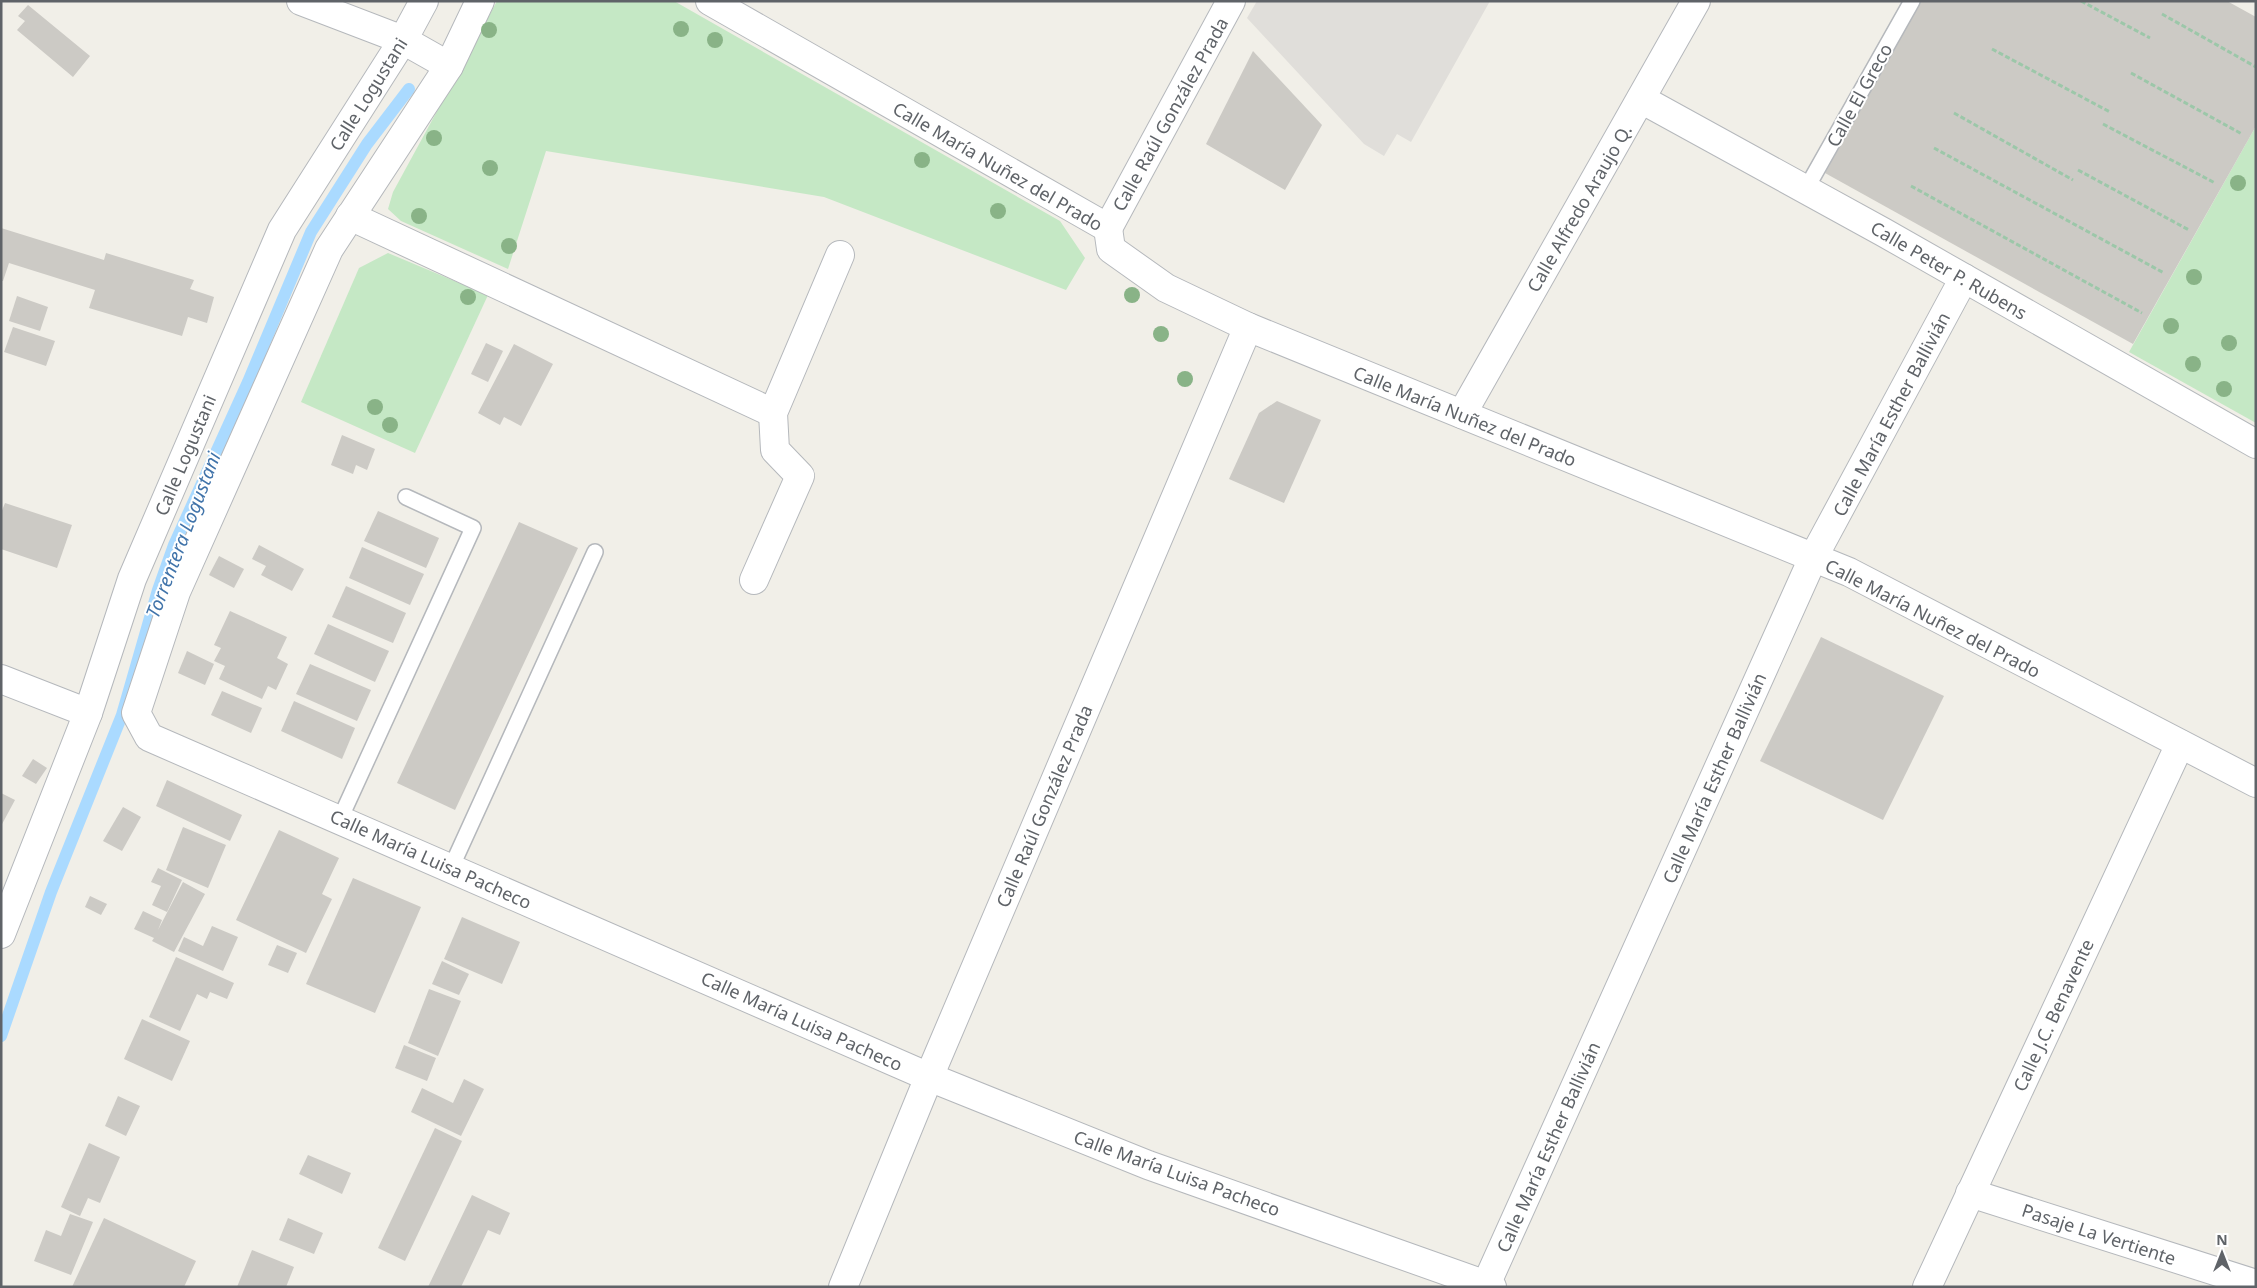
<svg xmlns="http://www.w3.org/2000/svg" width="2257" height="1288" viewBox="0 0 2257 1288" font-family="'Noto Sans',sans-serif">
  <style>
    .industrial { fill: #e0deda }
    .green { fill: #c5e8c5 }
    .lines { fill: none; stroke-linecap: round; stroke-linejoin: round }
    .stream { stroke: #aadaff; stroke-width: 12 }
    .building { fill: #cccac5 }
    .lane-casing { stroke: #b5b8bc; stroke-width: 18 }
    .street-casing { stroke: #b5b8bc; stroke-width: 30 }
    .path { stroke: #9cc7a9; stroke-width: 3; stroke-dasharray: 5 2.5; stroke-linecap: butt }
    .lane { stroke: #fff; stroke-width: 15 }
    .street { stroke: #fff; stroke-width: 28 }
    .tree { fill: #89b387 }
    .labels { text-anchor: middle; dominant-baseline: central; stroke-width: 4; stroke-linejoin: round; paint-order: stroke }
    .street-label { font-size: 18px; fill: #5f6368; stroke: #fff }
    .water-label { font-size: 19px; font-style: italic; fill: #4174aa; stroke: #fff }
  </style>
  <rect width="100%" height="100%" fill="#f1efe8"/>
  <path class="industrial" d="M1257,1h233l-79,141 -14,-8 -13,22 -20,-12 -117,-126z"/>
  <g class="green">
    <path d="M497,1h177l386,220 25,37 -19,32 -242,-93 -278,-46 -38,118 -107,-48 -13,-12 5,-17z"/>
    <path d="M2256,126v297l-127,-71z"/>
    <path d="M388,253l100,42 -73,158 -114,-51 58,-134z"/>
  </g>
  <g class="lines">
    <path class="stream" d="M1,1036l50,-144 71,-177 36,-125 16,-45 74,-163 63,-150 56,-88 42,-55"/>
  </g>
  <g class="building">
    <path d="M1921,1h306l29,16v109l-123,218 -308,-171z"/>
    <path d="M28,5l62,51 -17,21 -56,-47 8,-9 -7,-5z"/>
    <path d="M1253,51l69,74 -37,65 -79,-46z"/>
    <path d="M1,228l103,32 2,-7 88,27 -4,9 24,8 -7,26 -19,-6 -6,19 -93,-28 6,-18 -86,-27 -6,18h-2z"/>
    <path d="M17,296l31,11 -8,24 -31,-10z"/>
    <path d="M13,327l42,14 -9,25 -42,-14z"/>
    <path d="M486,343l17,8 -15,31 -17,-8z"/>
    <path d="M514,344l39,20 -32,62 -17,-9 -4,8 -22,-12z"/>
    <path d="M1277,401l44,19 -37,83 -55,-24 30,-66z"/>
    <path d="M342,435l33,14 -8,21 -11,-5 -3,9 -22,-9z"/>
    <path d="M5,503l67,22 -15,43 -56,-19v-36z"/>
    <path d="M378,511l61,27 -13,30 -62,-27z"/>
    <path d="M519,522l59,26 -123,262 -58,-27z"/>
    <path d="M259,545l45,24 -12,22 -31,-16 5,-9 -14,-7z"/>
    <path d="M362,547l62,27 -14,31 -61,-27z"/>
    <path d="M219,556l25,13 -10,19 -25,-13z"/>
    <path d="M346,586l60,27 -13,30 -61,-26z"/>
    <path d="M230,611l57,26 -10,21 11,6 -12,26 -8,-4 -6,13 -43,-20 6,-13 -11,-5 7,-13 -7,-3z"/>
    <path d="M328,624l61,27 -14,31 -61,-28z"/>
    <path d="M1821,637l123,59 -61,124 -123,-59z"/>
    <path d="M187,651l27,13 -9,21 -27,-12z"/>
    <path d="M310,664l61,26 -14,31 -61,-27z"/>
    <path d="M222,691l40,17 -11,25 -40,-18z"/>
    <path d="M294,701l61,27 -13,31 -61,-28z"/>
    <path d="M33,759l14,9 -11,16 -14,-8z"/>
    <path d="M167,780l75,35 -12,26 -74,-35z"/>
    <path d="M1,793l14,7 -14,26z"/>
    <path d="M123,807l18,10 -19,34 -19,-10z"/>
    <path d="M183,827l43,18 -18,43 -42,-18z"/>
    <path d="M279,830l60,28 -17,36 10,5 -26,54 -70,-33z"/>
    <path d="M158,868l24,12 -15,32 -15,-7 9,-19 -10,-4z"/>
    <path d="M353,878l68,29 -46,106 -69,-29z"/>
    <path d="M183,882l22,12 -31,58 -22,-11 2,-3 -20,-9 9,-18 19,9 -4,10z"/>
    <path d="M90,896l17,8 -6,11 -16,-8z"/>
    <path d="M462,917l58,25 -18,42 -58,-25z"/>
    <path d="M212,926l26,11 -15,34 -45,-20 6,-14 19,9z"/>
    <path d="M277,945l20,8 -9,20 -20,-8z"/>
    <path d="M176,957l58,26 -7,16 -17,-7 -3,7 -10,-5 -17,37 -31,-14z"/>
    <path d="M442,961l27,13 -10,21 -27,-11z"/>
    <path d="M429,989l32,12 -23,55 -30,-13z"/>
    <path d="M142,1019l48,22 -18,40 -48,-22z"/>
    <path d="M404,1045l32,13 -9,23 -32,-13z"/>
    <path d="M464,1079l20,10 -23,47 -50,-24 11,-24 31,15z"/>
    <path d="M118,1096l22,10 -14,30 -21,-10z"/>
    <path d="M435,1128l27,13 -57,120 -27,-13z"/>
    <path d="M89,1143l31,14 -20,46 -12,-5 -8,18 -19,-9z"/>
    <path d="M308,1155l43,18 -9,21 -43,-20z"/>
    <path d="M472,1195l38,18 -10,22 -12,-5 -27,57h-33z"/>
    <path d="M70,1214l23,8 -22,53 -37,-14 12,-31 15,6z"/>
    <path d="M104,1218l92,43 -12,26h-112z"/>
    <path d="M288,1218l35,15 -9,21 -35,-14z"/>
    <path d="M252,1250l42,17 -8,20h-49z"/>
  </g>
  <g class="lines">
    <defs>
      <g id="lane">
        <path d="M1806,189l106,-188"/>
        <path d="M340,819l133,-291 -67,-31"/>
        <path d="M451,868l144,-316"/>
      </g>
      <g id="street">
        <path d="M301,1l102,39 46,26"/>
        <path d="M480,1l-31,65 -120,183 -153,343 -40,121 13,24 780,340 219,88 344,122"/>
        <path d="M710,1l398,227"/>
        <path d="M1641,99l242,133 373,212"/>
        <path d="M350,216l423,197"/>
        <path d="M1108,228l3,21 55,39 82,39 601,245 407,211"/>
        <path d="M1108,228l123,-227"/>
        <path d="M1462,414l234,-413"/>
        <path d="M754,580l46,-104 -25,-26 -2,-37 67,-158"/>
        <path d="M1,679l87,34"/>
        <path d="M1,934l87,-221 44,-134 150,-349 121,-190 21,-39"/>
        <path d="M1970,1193l286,91"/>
        <path d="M843,1287l86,-210 319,-750"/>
        <path d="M1485,1287l328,-729 151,-280"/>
        <path d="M1927,1287l253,-543"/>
      </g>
    </defs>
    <use href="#lane" class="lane-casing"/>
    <use href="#street" class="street-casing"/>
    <g class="path">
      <path d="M2081,1l69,37"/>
      <path d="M2162,14l94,53"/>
      <path d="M1992,49l118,63"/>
      <path d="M2131,73l111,61"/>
      <path d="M1954,113l119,67"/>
      <path d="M2103,124l112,59"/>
      <path d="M1934,148l230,125"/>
      <path d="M2078,170l111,60"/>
      <path d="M1911,186l231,127"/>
    </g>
    <use href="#lane" class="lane"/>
    <use href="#street" class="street"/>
  </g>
  <g class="tree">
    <circle cx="681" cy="29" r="8"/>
    <circle cx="489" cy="30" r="8"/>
    <circle cx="715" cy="40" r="8"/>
    <circle cx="434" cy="138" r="8"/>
    <circle cx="922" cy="160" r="8"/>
    <circle cx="490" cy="168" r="8"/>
    <circle cx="2238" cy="183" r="8"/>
    <circle cx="998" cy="211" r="8"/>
    <circle cx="419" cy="216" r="8"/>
    <circle cx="509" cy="246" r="8"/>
    <circle cx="2194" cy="277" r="8"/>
    <circle cx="1132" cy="295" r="8"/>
    <circle cx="468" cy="297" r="8"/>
    <circle cx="2171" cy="326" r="8"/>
    <circle cx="1161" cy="334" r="8"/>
    <circle cx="2229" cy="343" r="8"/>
    <circle cx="2193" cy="364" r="8"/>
    <circle cx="1185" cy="379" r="8"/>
    <circle cx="2224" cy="389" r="8"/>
    <circle cx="375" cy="407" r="8"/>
    <circle cx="390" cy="425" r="8"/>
  </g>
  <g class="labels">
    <g class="street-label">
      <text transform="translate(368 94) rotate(-58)">Calle Logustani</text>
      <text transform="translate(1859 95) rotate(-61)">Calle El Greco</text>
      <text transform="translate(1170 114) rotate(-61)">Calle Raúl González Prada</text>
      <text transform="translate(998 166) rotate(30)">Calle María Nuñez del Prado</text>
      <text transform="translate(1579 208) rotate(-60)">Calle Alfredo Araujo Q.</text>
      <text transform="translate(1949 270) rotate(30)">Calle Peter P. Rubens</text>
      <text transform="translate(1891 414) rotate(-62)">Calle María Esther Ballivián</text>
      <text transform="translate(1465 416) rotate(22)">Calle María Nuñez del Prado</text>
      <text transform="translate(185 455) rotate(-67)">Calle Logustani</text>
      <text transform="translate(1933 618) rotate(27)">Calle María Nuñez del Prado</text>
      <text transform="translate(1714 778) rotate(-66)">Calle María Esther Ballivián</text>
      <text transform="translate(1044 806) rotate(-67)">Calle Raúl González Prada</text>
      <text transform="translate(431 859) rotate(24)">Calle María Luisa Pacheco</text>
      <text transform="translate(2053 1015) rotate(-65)">Calle J.C. Benavente</text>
      <text transform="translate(802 1021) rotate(24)">Calle María Luisa Pacheco</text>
      <text transform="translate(1548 1147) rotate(-66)">Calle María Esther Ballivián</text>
      <text transform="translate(1177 1173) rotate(20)">Calle María Luisa Pacheco</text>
      <text transform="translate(2099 1234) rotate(18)">Pasaje La Vertiente</text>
    </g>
    <g class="water-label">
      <text transform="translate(183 535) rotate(-69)">Torrentera Logustani</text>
    </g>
  </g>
  <rect width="2257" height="1288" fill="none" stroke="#5f6368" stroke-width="5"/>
  <g transform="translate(2222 1253)" stroke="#ffffff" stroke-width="4" paint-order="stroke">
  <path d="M0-4L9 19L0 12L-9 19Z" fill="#5f6368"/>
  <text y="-8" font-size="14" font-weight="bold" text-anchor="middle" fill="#5f6368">N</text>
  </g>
</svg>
